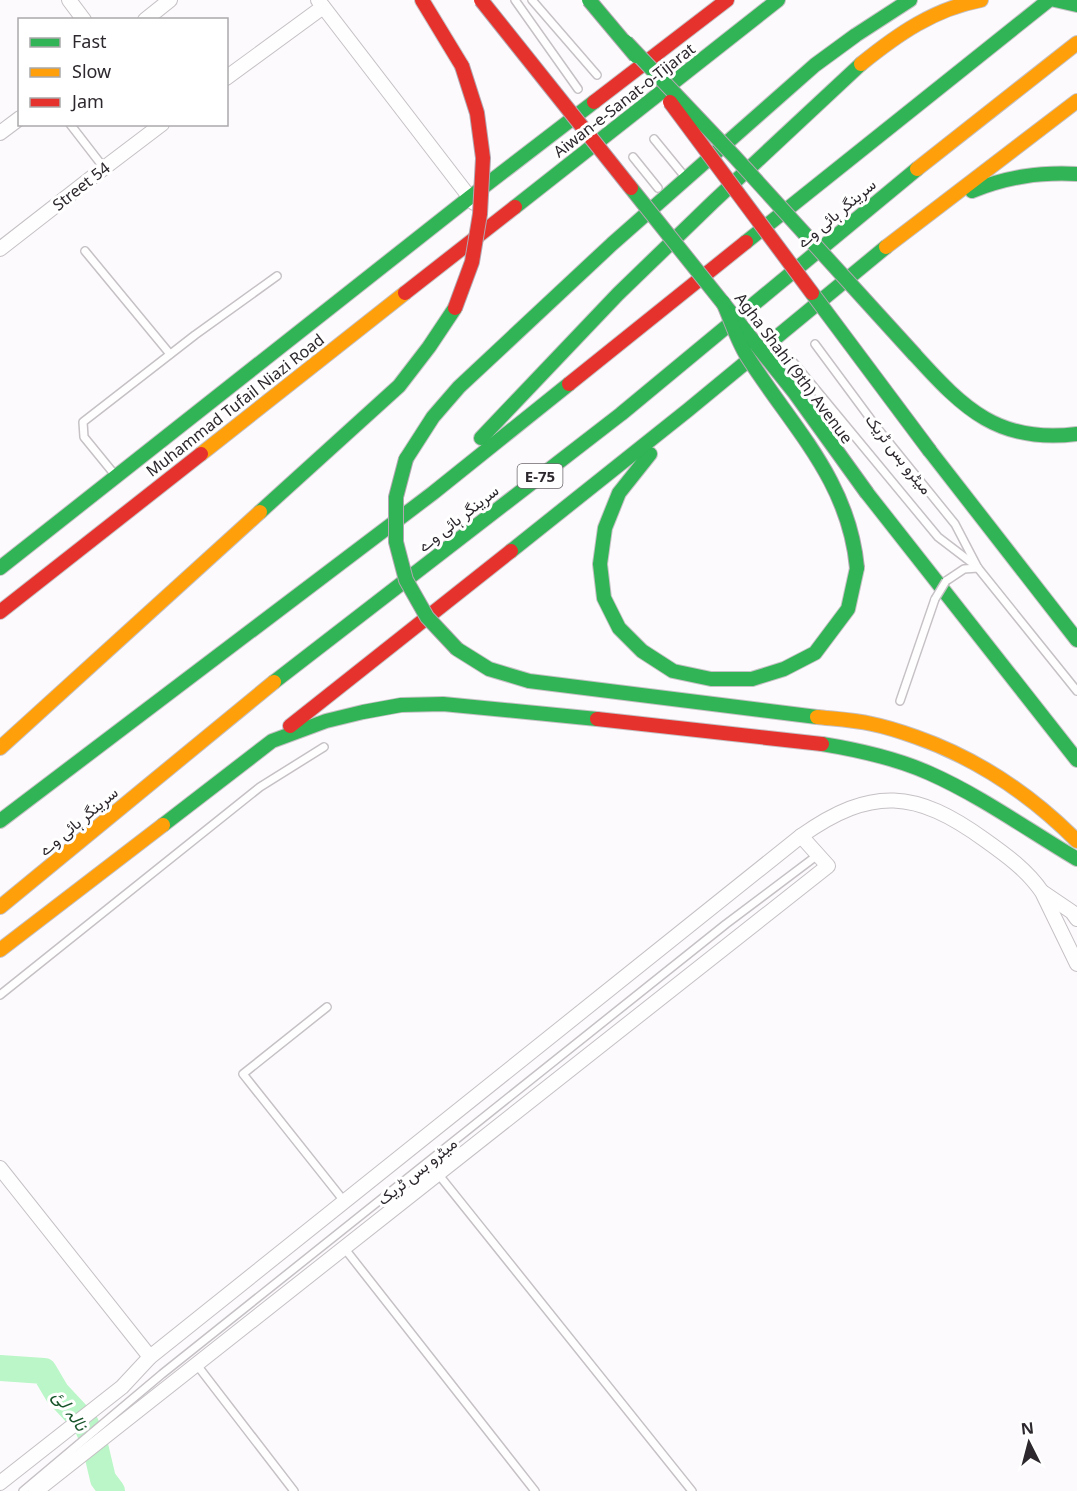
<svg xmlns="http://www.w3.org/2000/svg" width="1077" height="1491" viewBox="0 0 1077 1491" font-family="'Noto Sans',Vazirmatn,sans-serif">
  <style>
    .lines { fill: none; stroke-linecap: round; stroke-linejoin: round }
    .river { stroke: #baf6c7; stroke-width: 26 }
    .lane-casing { stroke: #c5c1c4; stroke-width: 10 }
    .street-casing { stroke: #c5c1c4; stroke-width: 16 }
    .fast-casing { stroke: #c5c1c4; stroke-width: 16 }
    .slow-casing { stroke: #c5c1c4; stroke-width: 16 }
    .jam-casing { stroke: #c5c1c4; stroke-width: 16 }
    .lane { stroke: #fffeff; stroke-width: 7 }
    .street { stroke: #fffeff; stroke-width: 14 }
    .fast { stroke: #30b455; stroke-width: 14 }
    .slow { stroke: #ff9f0a; stroke-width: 14 }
    .jam { stroke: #e5322d; stroke-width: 14 }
    .lane-bridge-casing { stroke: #c5c1c4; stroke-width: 10; stroke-linecap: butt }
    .fast-bridge-casing { stroke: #b2a8b1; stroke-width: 16; stroke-linecap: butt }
    .jam-bridge-casing { stroke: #b2a8b1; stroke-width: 16; stroke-linecap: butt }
    .lane-bridge { stroke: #fffeff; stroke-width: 7 }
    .fast-bridge { stroke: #30b455; stroke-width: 14 }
    .jam-bridge { stroke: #e5322d; stroke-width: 14 }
    .labels { text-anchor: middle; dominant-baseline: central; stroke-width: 6; stroke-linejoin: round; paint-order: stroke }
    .shield { fill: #fff; stroke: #6c686c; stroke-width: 1.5 }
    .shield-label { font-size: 15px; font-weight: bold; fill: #2d282d }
    .street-label { font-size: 16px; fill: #2d282d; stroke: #fff }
    .water-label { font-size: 18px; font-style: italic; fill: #18552b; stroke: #fff }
  </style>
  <rect width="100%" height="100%" fill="#fdfafd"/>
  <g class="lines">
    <path class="river" d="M0,1368l44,3 13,22 29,31 9,21 8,34 9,12"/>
    <defs>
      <g id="lane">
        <path d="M515,0l63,89"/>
        <path d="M532,0l65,75"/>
        <path d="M70,124l34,44"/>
        <path d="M654,139l27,33"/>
        <path d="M633,157l25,31"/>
        <path d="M85,251l85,103"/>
        <path d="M815,344l63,85 77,95 23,44 99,123"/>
        <path d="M794,363l144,174 38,29"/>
        <path d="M115,475l-31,-38 -1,-15 112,-87 82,-59"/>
        <path d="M946,581l18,-12 14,-1"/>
        <path d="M900,701l35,-102"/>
        <path d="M0,995l260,-208 64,-40"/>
        <path d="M327,1007l-84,67 101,127"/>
        <path d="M439,1175l253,316"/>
        <path d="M345,1249l190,242"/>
        <path d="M197,1365l97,126"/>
        <path d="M23,1491l139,-117 564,-450 89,-67"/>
      </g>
      <g id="street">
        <path d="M69,0l15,20"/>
        <path d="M318,0l156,203"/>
        <path d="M145,20l25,-20"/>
        <path d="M226,78l97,-71"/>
        <path d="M0,133l20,-15"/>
        <path d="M0,249l104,-81 58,-44"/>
        <path d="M1044,893l28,19 5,7"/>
        <path d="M0,1168l150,189"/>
        <path d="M0,1483l122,-96 28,-30 651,-521c71,-50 115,-46 184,4 21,15 42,30 57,52l35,72"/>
        <path d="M36,1491l792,-625 -27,-30"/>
      </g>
      <g id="fast">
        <path d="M1055,0l22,5"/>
        <path d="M972,191c35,-14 67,-19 105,-17"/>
        <path d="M515,207l263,-207"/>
        <path d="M746,242l303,-242"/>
        <path d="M915,355c49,54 84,89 162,79"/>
        <path d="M481,438l137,-144 95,-92 148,-138"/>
        <path d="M930,451l147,189"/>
        <path d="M650,454l-31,39 -14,35 -5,36 4,34 15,30 23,23 31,20 38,8h41l32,-10 31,-16 33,-44 9,-41"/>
        <path d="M406,459l27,-42 26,-30 153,-143 203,-179 41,-30 54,-35"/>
        <path d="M867,493l210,267"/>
        <path d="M260,512l139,-126 30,-39 26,-39"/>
        <path d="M511,551l177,-141 198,-163"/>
        <path d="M0,568l469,-370 125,-96"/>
        <path d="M457,649l32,20 40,12 288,36"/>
        <path d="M274,682l347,-268 296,-245"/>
        <path d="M822,744c37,6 73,14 107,29 52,23 99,57 148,86"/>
        <path d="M0,821l433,-328 136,-109"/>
        <path d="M163,825l109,-84 54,-20 37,-9 38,-7 42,-1 154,15"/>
      </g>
      <g id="slow">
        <path d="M861,64c37,-30 73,-55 120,-64"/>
        <path d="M917,169l160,-126"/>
        <path d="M886,247l191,-146"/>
        <path d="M201,454l204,-161"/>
        <path d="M817,717c19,2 37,3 55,7 15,3 30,8 44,13 63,22 114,57 161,104"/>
        <path d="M0,748l260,-236"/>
        <path d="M0,907l274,-225"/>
        <path d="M0,950l163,-125"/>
      </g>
      <g id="jam">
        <path d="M422,0l40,66"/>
        <path d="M594,102l133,-102"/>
        <path d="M405,293l110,-86"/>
        <path d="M569,384l177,-142"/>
        <path d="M0,612l201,-158"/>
        <path d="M597,719l225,25"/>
        <path d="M290,726l221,-175"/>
      </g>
    </defs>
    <use href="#lane" class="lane-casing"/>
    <use href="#street" class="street-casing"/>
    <use href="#fast" class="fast-casing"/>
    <use href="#slow" class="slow-casing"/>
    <use href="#jam" class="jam-casing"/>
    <use href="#lane" class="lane"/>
    <use href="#street" class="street"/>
    <use href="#fast" class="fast"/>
    <use href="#slow" class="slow"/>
    <use href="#jam" class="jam"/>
    <defs>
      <path id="lane-bridge" d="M935,599l11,-18"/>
      <g id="fast-bridge">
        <path d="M589,0l47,56"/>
        <path d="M626,42l108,114 181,199"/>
        <path d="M631,188l164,205 72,100"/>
        <path d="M812,293l118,158"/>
        <path d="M723,302c8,18 14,38 24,54 45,71 102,124 110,212"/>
        <path d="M406,459l-10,38v45l10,38 21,37 30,32"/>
      </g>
      <g id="jam-bridge">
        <path d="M481,0l150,188"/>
        <path d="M670,102l142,191"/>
        <path d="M455,308l17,-46 8,-48 3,-56 -6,-45 -15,-47"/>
      </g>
    </defs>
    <use href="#lane-bridge" class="lane-bridge-casing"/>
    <use href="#fast-bridge" class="fast-bridge-casing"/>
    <use href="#jam-bridge" class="jam-bridge-casing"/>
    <use href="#lane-bridge" class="lane-bridge"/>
    <use href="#fast-bridge" class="fast-bridge"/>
    <use href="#jam-bridge" class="jam-bridge"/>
  </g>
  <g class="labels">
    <rect class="shield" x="517.5" y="464" width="45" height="24" rx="4.5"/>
    <g class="shield-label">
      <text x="540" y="476">E-75</text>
    </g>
    <g class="street-label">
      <text transform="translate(624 100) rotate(-38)">Aiwan-e-Sanat-o-Tijarat</text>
      <text transform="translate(81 186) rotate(-38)">Street 54</text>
      <text transform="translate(836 213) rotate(-40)">سرینگر ہائی وے</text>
      <text transform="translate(794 368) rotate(53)">Agha Shahi (9th) Avenue</text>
      <text transform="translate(235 405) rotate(-38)">Muhammad Tufail Niazi Road</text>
      <text transform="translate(899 454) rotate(52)">میٹرو بس ٹریک</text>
      <text transform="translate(458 518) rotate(-38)">سرینگر ہائی وے</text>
      <text transform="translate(78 821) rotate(-40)">سرینگر ہائی وے</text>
      <text transform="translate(417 1171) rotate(-39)">میٹرو بس ٹریک</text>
    </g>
    <g class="water-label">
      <text transform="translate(71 1410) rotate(54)">نالہ لئ</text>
    </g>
  </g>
  <rect x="18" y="18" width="210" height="108" fill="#ffffff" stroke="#aba9ab" stroke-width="1.5"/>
  <rect x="30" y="38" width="30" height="9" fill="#30b455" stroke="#aba9ab" stroke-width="1.5"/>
  <text x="72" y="48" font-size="18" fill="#2d282d">Fast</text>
  <rect x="30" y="68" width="30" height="9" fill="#ff9f0a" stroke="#aba9ab" stroke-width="1.5"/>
  <text x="72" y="78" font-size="18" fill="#2d282d">Slow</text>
  <rect x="30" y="98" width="30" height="9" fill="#e5322d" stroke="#aba9ab" stroke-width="1.5"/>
  <text x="72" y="108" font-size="18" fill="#2d282d">Jam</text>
  <g transform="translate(1029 1443) rotate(354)" stroke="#ffffff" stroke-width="4.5" paint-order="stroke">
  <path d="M0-4.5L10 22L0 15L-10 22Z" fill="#2d282d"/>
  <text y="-9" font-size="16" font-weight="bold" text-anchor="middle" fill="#2d282d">N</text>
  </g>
</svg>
